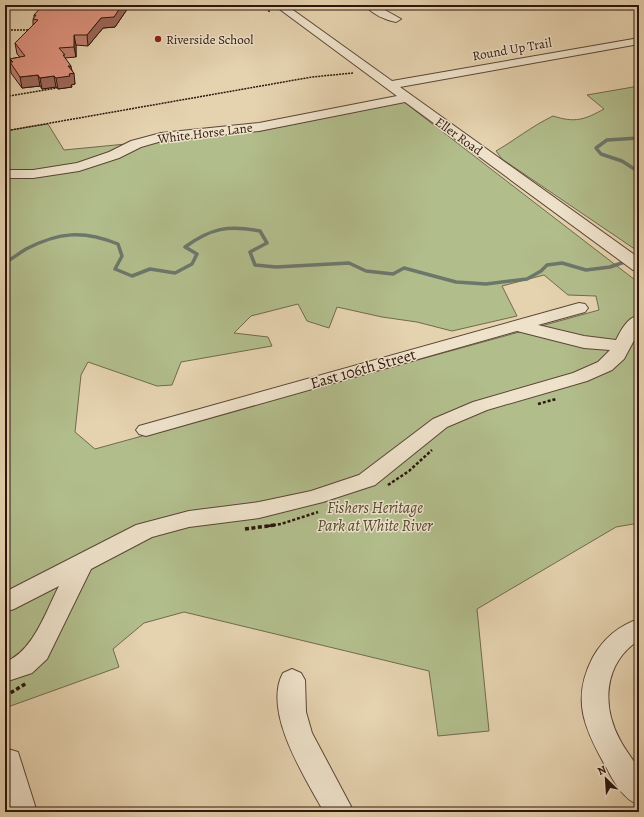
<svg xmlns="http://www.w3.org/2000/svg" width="644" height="817" viewBox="0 0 644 817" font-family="Alegreya,serif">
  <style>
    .green { fill: #b2bd8c; stroke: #706a4c; fill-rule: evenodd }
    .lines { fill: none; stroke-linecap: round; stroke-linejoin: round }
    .stream { stroke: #6c776b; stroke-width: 3.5 }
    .minor-casing { stroke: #5b4535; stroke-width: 2 }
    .path-far3 { stroke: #2d160c; stroke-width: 1.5; stroke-dasharray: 2 1; stroke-linecap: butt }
    .path-far2 { stroke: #2d160c; stroke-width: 2; stroke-dasharray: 2.5 1.5; stroke-linecap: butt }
    .path-far1 { stroke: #2d160c; stroke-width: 2.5; stroke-dasharray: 3 2; stroke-linecap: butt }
    .path { stroke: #2d160c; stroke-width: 3.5; stroke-dasharray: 4 2.5; stroke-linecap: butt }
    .minor { fill: #eee2cb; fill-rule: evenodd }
    .wall { fill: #c2806f; stroke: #2d160c }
    .shaded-wall { fill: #9e685a; stroke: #2d160c }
    .building { fill: #e19581; stroke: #2d160c }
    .poi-dot { fill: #8f2418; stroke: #eee2cb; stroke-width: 1.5 }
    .labels { text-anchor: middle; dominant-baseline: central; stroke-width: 3; stroke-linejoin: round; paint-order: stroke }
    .far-poi-label { font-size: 13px; fill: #2d160c; stroke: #eee2cb; text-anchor: start }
    .far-street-label { font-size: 13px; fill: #2d160c; stroke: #eee2cb }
    .street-label { font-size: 16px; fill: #2d160c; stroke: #eee2cb }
    .park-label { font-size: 16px; font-style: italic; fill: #554832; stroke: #eee2cb }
  </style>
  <rect width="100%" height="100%" fill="#e5d2af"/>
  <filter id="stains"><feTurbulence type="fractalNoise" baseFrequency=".005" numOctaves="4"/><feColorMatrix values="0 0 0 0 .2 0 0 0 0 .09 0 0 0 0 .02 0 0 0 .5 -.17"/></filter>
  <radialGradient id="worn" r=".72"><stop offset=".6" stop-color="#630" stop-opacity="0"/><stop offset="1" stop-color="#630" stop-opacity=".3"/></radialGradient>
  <g class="green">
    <path d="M639,86v166l-137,-93 -6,-8c19,-11 36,-25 57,-35 22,7 31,4 51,-7l-17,-14z"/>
    <path d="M404,102l235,181v240l-23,4 -139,82 12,122 -51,5 -9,-65 -245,-59 -40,11 -31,26 6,18 -114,41v-577l43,-7 16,26 196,-19zM544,275l24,20 28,1 3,14 -504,139 -20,-17 6,-57 7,-13 69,24 15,-1 9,-23 91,-16 -4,-9 -34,-4 17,-17 47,-12 9,17 22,7 8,-21 45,10 35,5 35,9 65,-15 -15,-30z"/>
  </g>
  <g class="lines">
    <g class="stream">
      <path d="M639,138l-32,2 -11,8 5,6 21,7 17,11"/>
      <path d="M5,262c8,-3 14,-9 21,-13 33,-17 57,-19 92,-5l4,12 -7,13 17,7 18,-7 25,4 17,-9 5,-10 -12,-7c26,-19 43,-22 75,-16l7,12 -17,9 5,13 21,2 73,-4 17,8 27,3 11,-6 52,14 30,2 41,-5 14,-8 6,-6 15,-2 24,7 24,-3 29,-10"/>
    </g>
    <defs>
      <g id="minor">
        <path d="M274,5h12l106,76 247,-43v6l-239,43 239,171v13l-6,-1 -228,-168 -146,29 -97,10 -21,6 -22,11 -40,13 -46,7h-28v-8h28l44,-7 32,-11 22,-11 30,-8 98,-10 138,-27z"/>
        <path d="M365,5h11l25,14 -5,3c-11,-2 -24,-8 -31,-17z"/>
        <path d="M579,303l6,1 3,4 -3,4 -47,13 46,11 32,4c5,-10 11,-22 23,-25v16l-15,28 -12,11 -25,11 -100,29 -40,17 -72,58 -52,17 -64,16 -70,9 -37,10 -61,32 -44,90 -15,14 -27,9v-20c28,-10 41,-51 54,-76l-45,23 -9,3v-20l131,-67 53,-14 70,-9 52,-11 48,-16 74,-56 40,-17 100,-29 25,-11 12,-12 -26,-2 -67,-17 -371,105 -7,-2 -3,-4 3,-4z"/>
        <path d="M639,619v21c-35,23 -38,65 -19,100 5,10 13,19 18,28 3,7 1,28 1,37 -16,-6 -25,-23 -33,-38 -22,-39 -35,-68 -13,-110 11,-19 25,-31 46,-38z"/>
        <path d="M292,669l9,4 4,7 1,32 6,21 42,79h-30c-19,-34 -62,-101 -41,-139z"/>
        <path d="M8,749l10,3 19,60h-30l-2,-8v-54z"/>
      </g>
    </defs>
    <use href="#minor" class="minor-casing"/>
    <g class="path-far3">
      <path d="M261,5l9,7"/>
      <path d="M5,30h25"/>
      <path d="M5,67l7,-1"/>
      <path d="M9,96l48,-8"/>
      <path d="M5,131l307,-54 41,-4"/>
    </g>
    <path class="path-far2" d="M5,131l3,-1"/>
    <g class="path-far1">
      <path d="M538,404l18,-5"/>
      <path d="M388,485l21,-14 23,-21"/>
      <path d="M268,526l13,-2 37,-12"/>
    </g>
    <g class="path">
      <path d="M245,529l30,-4"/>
      <path d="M5,696l22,-13"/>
    </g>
    <use href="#minor" class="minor"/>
  </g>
  <path class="wall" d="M128,8l-13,19 -12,1 -15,18 -12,-1v12l-11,1 7,12 3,14 -4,1 1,2 -14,2 -2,-2 -14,2 -2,-3 -18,2 -11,-15 -1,-11h1l-1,-3 10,-2 -3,-3 -2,-11 18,-18v-6l1,-1v-3z"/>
  <g class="shaded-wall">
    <path d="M122,5h6v3l-13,19 -12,1 -15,18 -1,-11 14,-17z"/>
    <path d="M74,35l2,10v12l-2,-10z"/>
    <path d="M68,66h3l1,8 2,-1 1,11 -4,1 1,2 -14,2 -2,-11z"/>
    <path d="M38,75l2,11 -18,2 -2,-11z"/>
    <path d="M54,76l2,11 -14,2 -2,-11z"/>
  </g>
  <path class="building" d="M43,5h79l-8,12 -13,1 -14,17h-13v12l-15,1 6,7h-2l8,11h-3l6,7 -5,1 1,2 -14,2 -2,-2 -14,2 -2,-3 -18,2 -10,-15h3l-3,-3 15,-3 -10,-13 23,-23 -5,-1 3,-4h-2z"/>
  <circle class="poi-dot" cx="158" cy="39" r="4"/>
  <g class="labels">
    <g class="far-poi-label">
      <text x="166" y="39">Riverside School</text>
    </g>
    <g class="far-street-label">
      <text transform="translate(512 49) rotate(-10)">Round Up Trail</text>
      <text transform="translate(205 133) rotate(-7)">White Horse Lane</text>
      <text transform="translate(459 136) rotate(36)">Eller Road</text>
    </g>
    <g class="street-label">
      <text transform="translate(363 369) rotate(-16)">East 106th Street</text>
    </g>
    <g class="park-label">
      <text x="375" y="508">Fishers Heritage<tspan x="375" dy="18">Park at White River</tspan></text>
    </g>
  </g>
  <rect width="644" height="817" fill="none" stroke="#e5d2af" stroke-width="20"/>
  <rect x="6" y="6" width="632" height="805" fill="none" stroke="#2d160c" stroke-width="2"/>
  <rect x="10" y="10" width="624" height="797" fill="none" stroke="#2d160c"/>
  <g transform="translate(606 779) rotate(335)" stroke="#eee2cb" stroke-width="3" paint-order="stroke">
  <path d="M0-3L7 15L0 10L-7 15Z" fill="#2d160c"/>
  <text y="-6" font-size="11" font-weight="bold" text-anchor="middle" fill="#2d160c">N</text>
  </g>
  <rect width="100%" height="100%" filter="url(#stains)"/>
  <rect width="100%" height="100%" fill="url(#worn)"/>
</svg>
